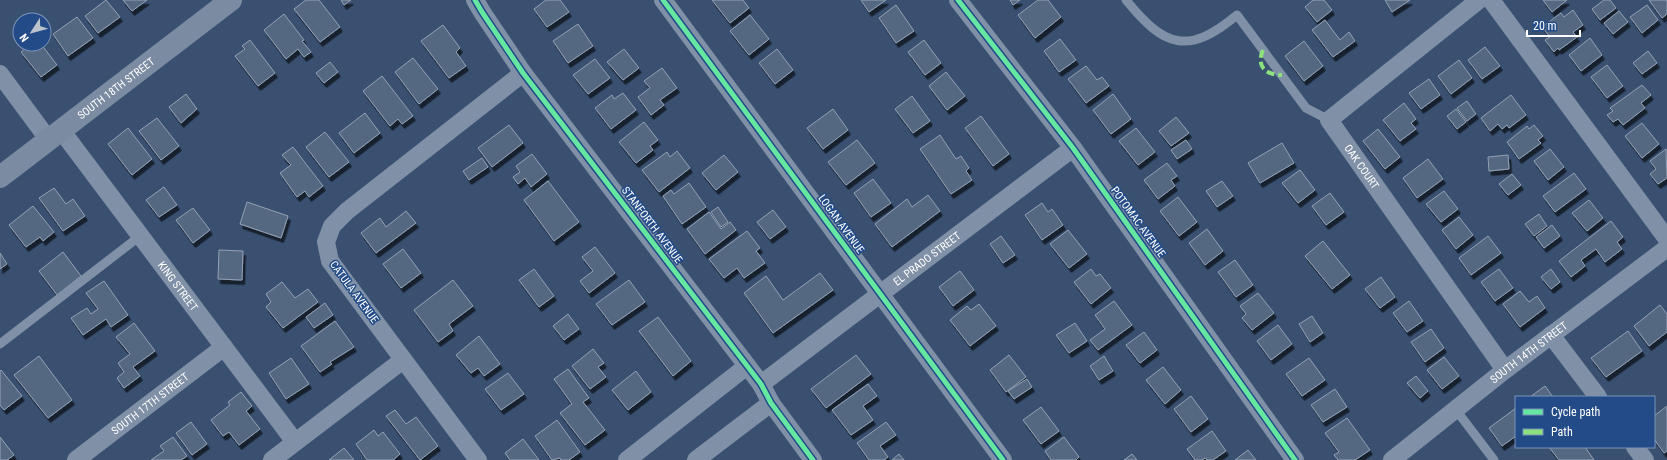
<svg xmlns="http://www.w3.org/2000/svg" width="1667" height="460" viewBox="0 0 1667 460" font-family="'Roboto Condensed',sans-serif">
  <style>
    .building { fill: #556882; stroke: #93a1b4; filter: url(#shadow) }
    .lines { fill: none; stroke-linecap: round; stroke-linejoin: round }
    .service { stroke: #8090a6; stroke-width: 9 }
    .minor { stroke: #8090a6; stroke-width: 18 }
    .secondary { stroke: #7b8ca2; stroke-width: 22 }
    .quiet { stroke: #8de07e; stroke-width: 4; stroke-dasharray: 8 4; stroke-linecap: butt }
    .cycleway-casing { stroke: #224b88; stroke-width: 8 }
    .cycleway { stroke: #66e7a1; stroke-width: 5 }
    .labels { text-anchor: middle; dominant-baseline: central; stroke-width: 3; stroke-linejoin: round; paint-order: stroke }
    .street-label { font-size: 11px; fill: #fff; stroke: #224b88 }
  </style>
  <defs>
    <filter id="shadow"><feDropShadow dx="2.5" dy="4.5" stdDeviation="0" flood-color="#0009"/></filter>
  </defs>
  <rect width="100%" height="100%" fill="#395071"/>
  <g class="building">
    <path d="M106,0l14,17 -22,16 -13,-17z"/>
    <path d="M123,0h24l-15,11z"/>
    <path d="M306,0h13l21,27 -20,15 -26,-33z"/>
    <path d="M341,0h10l-7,5z"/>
    <path d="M546,0h14l9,12 -22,15 -13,-18z"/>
    <path d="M712,0h31l6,8 -19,15z"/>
    <path d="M861,0h25l-17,12z"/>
    <path d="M1010,0h10l-7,5z"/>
    <path d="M1038,0h10l13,17 -26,21 -17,-23z"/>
    <path d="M1313,0h11l8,10 -15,12 -12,-15z"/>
    <path d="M1385,0h25l-18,12z"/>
    <path d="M1543,0h24l-15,12z"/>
    <path d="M1604,0h6l6,8 -16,12 -8,-11z"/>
    <path d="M1649,0h18v14l-5,4z"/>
    <path d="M896,5l18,26 -18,12 -17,-25z"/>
    <path d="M1647,5l11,15 -16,13 -12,-16z"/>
    <path d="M1573,10l10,15 -10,7 4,5 -18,13 -1,-2 -4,4 -9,-12 5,-3 -8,-10 19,-14 3,4z"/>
    <path d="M1619,11l9,11 -15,12 -9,-11z"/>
    <path d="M284,14l20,26 -2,1 9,11 -7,5 -6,-8 -12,10 -22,-29z"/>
    <path d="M750,15l19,24 -20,16 -19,-24z"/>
    <path d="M77,17l16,21 -25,18 -15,-22z"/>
    <path d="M1325,20l15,20 9,-8 6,9 -22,16 -21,-27z"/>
    <path d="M578,24l15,22 -25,17 -15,-22z"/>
    <path d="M443,25l17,23 -4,4 10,14 -17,12 -28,-37z"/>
    <path d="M1590,38l12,17 -21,16 -12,-16z"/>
    <path d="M1060,39l16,21 -17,12 -15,-21z"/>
    <path d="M250,40l25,33 -17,13 -23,-30 10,-7 -3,-3z"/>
    <path d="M924,40l17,23 -16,12 -17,-23z"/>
    <path d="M1304,41l19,25 -19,15 -19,-25z"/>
    <path d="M32,44h9l16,21 -16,12 -20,-25z"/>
    <path d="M1485,47l15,19 -18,13 -14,-19z"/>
    <path d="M624,49l15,19 -16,12 -16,-18z"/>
    <path d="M777,49l16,21 -18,14 -16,-21z"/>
    <path d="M1648,51l9,12 -15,11 -9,-11z"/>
    <path d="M413,58l25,31 -19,15 -24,-32z"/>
    <path d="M595,59l15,19 -22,16 -15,-19z"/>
    <path d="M1459,60l13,18 -21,16 -13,-18z"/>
    <path d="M330,62l8,10 -14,11 -8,-10z"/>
    <path d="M1607,65l16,21 -16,12 -16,-21z"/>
    <path d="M1086,66l11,14 5,-3 7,9 -23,17 -18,-24z"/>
    <path d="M662,68l15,20 -17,12 4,5 -13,10 -13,-18 12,-9 -6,-7z"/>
    <path d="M946,72l19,24 -18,14 -18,-24z"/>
    <path d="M382,76l31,40 -11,8 -4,-5 -8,7 -27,-35z"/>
    <path d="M1429,79l11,16 -19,14 -12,-16z"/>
    <path d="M1642,85l9,10 -10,8 4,5 -22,17 -5,-6 -5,3 -6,-7 6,-4 -3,-3z"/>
    <path d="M623,93l13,17 -25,19 -16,-21 17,-13 2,4z"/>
    <path d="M186,94l11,15 -16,14 -12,-16z"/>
    <path d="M1113,94l18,25 -20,15 -18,-24z"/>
    <path d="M1511,95l15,20 -17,13 -2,-3 -5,4 -4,-5 -8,7 -9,-13z"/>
    <path d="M912,96l18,25 -17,12 -18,-24z"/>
    <path d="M1467,101l9,13 -9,7 -10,-13z"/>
    <path d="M1404,103l12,16 -5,4 5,6 -16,12 -17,-21z"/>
    <path d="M833,109l15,21 -25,19 -16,-21z"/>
    <path d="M1456,109l10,13 -9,7 -10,-13z"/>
    <path d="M365,113l15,20 -26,20 -15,-20z"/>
    <path d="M981,116l28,38 -16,12 -28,-38z"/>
    <path d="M1176,117l13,16 -18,13 -12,-15z"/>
    <path d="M157,118l22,28 -18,14 -22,-29z"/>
    <path d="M644,122l14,18 -8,6 3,4 -17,13 -17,-21z"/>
    <path d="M1642,123l17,21 -17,14 -17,-22z"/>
    <path d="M509,125l14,18 -31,24 -14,-19z"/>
    <path d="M1534,125l9,11 -5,4 3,3 -22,16 -12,-17 20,-16 2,3z"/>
    <path d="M128,128l24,31 -20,16 -24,-31z"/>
    <path d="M1136,128l19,24 -17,13 -19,-24z"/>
    <path d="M1378,129l22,28 -15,12 -22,-28z"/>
    <path d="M325,132l24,30 -20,15 -23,-30z"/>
    <path d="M940,135l16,24 5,-3 8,12 -3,3 6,9 -21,14 -31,-45z"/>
    <path d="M857,140l18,23 -29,22 -18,-23z"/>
    <path d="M1186,140l6,9 -15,10 -6,-9z"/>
    <path d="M1282,143l12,20 -34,20 -12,-20z"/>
    <path d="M293,147l30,39 -14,11 -4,-6 -8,6 -17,-24 11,-8 -9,-10z"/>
    <path d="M1550,149l14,18 -16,13 -14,-19z"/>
    <path d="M1666,149l1,29 -9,6 -8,-10 6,-5 -6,-8z"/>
    <path d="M677,151l13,17 -31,24 -17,-22 25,-18 3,5z"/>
    <path d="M532,154l15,20 -16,13 -6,-9 -7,6 -5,-7 7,-5 -4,-6z"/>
    <path d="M724,155l14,17 -22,18 -14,-17z"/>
    <path d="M1508,155l1,14 -20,2 -1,-14z"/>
    <path d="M482,158l6,9 -19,13 -6,-9z"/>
    <path d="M1428,159l15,20 -26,19 -14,-20z"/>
    <path d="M1167,163l10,13 -6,4 4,6 -17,13 -14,-19z"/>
    <path d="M1300,170l15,20 -17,13 -16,-20z"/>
    <path d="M1574,173l12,16 -31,23 -12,-16z"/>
    <path d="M1512,174l9,11 -13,10 -9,-11z"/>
    <path d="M873,179l18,24 -20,14 -17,-24z"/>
    <path d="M548,181l31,41 -25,19 -30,-41z"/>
    <path d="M1222,181l11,15 -16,11 -11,-16z"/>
    <path d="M689,183l17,24 -24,17 -19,-28 8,-6 3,4z"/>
    <path d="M164,187l13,18 -18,12 -13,-17z"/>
    <path d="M54,188l12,16 7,-5 12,17 -22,15 -24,-33z"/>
    <path d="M1444,191l14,18 -17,13 -15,-18z"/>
    <path d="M1330,193l14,19 -18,13 -14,-19z"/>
    <path d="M928,195l12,16 -48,36 -17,-23 32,-25 5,8z"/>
    <path d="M1178,197l19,25 -18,14 -19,-25z"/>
    <path d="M1589,200l14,18 -16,13 -15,-18z"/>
    <path d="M247,202l41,14 -7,22 -41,-14z"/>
    <path d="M1042,203l6,9 4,-3 11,16 -21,15 -17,-25z"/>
    <path d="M33,206l21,26 -11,9 -3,-4 -14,10 -17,-22z"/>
    <path d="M718,207l10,15 -7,5 -10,-15z"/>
    <path d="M193,208l17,22 -17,13 -17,-23z"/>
    <path d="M773,210l13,17 -16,12 -13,-17z"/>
    <path d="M406,211l10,12 -40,30 -15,-20 19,-15 6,9z"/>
    <path d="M709,212l12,17 9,-7 6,8 -31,24 -18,-25z"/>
    <path d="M1539,214l8,12 -13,10 -9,-12z"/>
    <path d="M1459,217l14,18 -17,14 -14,-19z"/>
    <path d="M1611,221l12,16 -6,5 5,7 -17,13 -9,-13 -15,11 4,6 -14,11 -12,-16z"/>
    <path d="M1552,225l8,11 -16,12 -8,-11z"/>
    <path d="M1207,229l16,22 -18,14 -16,-22z"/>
    <path d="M1068,230l19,24 -18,14 -19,-24z"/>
    <path d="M747,231l13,17 -4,3 9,12 -21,15 -7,-10 -13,10 -15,-19z"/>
    <path d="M1001,236l14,19 -12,8 -13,-19z"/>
    <path d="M1488,236l13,17 -30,22 -12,-17z"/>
    <path d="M1323,241l27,34 -18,14 -27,-33z"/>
    <path d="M595,247l20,26 -26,20 -9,-12 13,-10 -11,-14z"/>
    <path d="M403,249l18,24 -20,15 -18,-24z"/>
    <path d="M219,250l24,1 -1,29 -24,-1z"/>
    <path d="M63,252l18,24 -24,19 -18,-24z"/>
    <path d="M0,253l7,11 -7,5z"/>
    <path d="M1235,260l18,25 -17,12 -18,-25z"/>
    <path d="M534,269l20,27 -15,11 -20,-27z"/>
    <path d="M1091,269l5,7 4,-2 11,14 -20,16 -17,-22z"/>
    <path d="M1499,269l14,19 -18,13 -14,-19z"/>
    <path d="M1551,269l9,13 -9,7 -10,-12z"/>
    <path d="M960,271l14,19 -21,16 -14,-19z"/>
    <path d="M820,273l13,17 -60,43 -29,-40 22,-17 17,24z"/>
    <path d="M1381,277l14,20 -15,11 -15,-19z"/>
    <path d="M453,280l20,26 -24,18 4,7 -15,11 -24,-32z"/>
    <path d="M629,280l16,22 -33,23 -16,-21z"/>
    <path d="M104,281l24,34 -17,12 -5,-8 -23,16 -12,-17 16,-10 4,6 7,-5 -12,-16z"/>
    <path d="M282,282l13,16 13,-9 10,13 -35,26 -17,-21 5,-5 -5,-8z"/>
    <path d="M1520,291l9,11 8,-6 8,12 -25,19 -17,-23z"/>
    <path d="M1258,293l16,20 -22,17 -10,-12 4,-4 -6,-8z"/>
    <path d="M1114,301l18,24 -34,25 -8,-10 15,-11 -10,-14z"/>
    <path d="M1409,301l14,20 -16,11 -14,-19z"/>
    <path d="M325,303l8,12 -19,13 -8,-11z"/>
    <path d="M979,304l17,22 -26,20 -20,-26 17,-14 4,4z"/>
    <path d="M1660,305l7,9v18l-18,14 -15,-20z"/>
    <path d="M568,314l11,15 -15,11 -11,-14z"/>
    <path d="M1312,316l11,17 -13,9 -11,-18z"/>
    <path d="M658,317l33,44 -18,15 -34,-45z"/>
    <path d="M335,321l19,26 -24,15 2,2 -12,8 -19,-26z"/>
    <path d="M134,323l21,28 -22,16 7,9 -16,12 -7,-10 7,-6 -6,-9 12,-9 -14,-17z"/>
    <path d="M1075,323l12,18 -18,12 -13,-18z"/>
    <path d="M1278,325l14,19 -21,16 -14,-19z"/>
    <path d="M1431,329l13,19 -19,14 -14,-20z"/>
    <path d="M1628,331l14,20 -36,26 -15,-19z"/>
    <path d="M1144,332l13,18 -17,13 -14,-18z"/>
    <path d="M479,336l21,28 -16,12 -6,-8 -7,5 -15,-18z"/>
    <path d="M593,349l11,14 -6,4 8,10 -16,12 -18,-23z"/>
    <path d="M856,355l15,19 -45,34 -15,-19z"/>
    <path d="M1009,355l17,22 -20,15 -16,-22z"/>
    <path d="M39,356l33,44 -24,18 -34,-43z"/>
    <path d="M1104,356l9,15 -14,9 -9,-14z"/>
    <path d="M1444,357l15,19 -17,13 -15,-19z"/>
    <path d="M291,358l18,26 -23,15 -17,-26z"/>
    <path d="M1309,358l16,22 -23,16 -16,-22z"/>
    <path d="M1163,367l18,23 -16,14 -19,-24z"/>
    <path d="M568,369l21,29 -6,4 22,28 -20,15 -25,-32 12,-9 -18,-25z"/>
    <path d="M1,370l21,26 -18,14 -4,-5v-34z"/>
    <path d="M636,371l15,21 -23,18 -16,-20z"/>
    <path d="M508,373l16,21 -23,16 -16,-21z"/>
    <path d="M1416,376l12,15 -8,7 -13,-15z"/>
    <path d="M1027,379l5,8 -18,12 -6,-8z"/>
    <path d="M868,384l9,12 -14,10 10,14 -22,15 -19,-25z"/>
    <path d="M1545,386l8,11h-23z"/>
    <path d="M1335,389l12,18 -24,15 -12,-17z"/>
    <path d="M241,392l11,14 -6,5 14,18 -21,16 -10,-13 -6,4 -12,-16 19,-15 -2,-3z"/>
    <path d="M1191,396l17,23 -17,13 -17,-23z"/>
    <path d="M1667,406v45l-3,2 -10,-14v-23z"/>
    <path d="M1041,407l18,24 -18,13 -18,-24z"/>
    <path d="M1516,408v28l-14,10 -13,-18z"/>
    <path d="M395,410l11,14 10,-7 22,29 -18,14 -34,-44z"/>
    <path d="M1347,418l23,32 -15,10h-17l-4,-5 5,-3 -14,-19z"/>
    <path d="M557,420l23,32 -11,8h-8l-1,-2 -8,2 -17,-24z"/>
    <path d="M191,422l16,22 -15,11 -16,-22z"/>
    <path d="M886,422l10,13 -16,11 8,11 -4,3h-15l-12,-17z"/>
    <path d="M374,430l4,6 5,-4 17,22 -7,6h-26l-11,-16z"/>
    <path d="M1212,431l14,20 -13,9h-6l-2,-2 -3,2h-7l-8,-11z"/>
    <path d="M0,437l14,18 -7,5h-7z"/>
    <path d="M173,437l14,19 -6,4h-30l13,-9 -4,-5z"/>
    <path d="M1064,437l15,20 -3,3h-25l-6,-9z"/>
    <path d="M523,439l16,21h-29l-5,-7z"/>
    <path d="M1549,447h36l9,13h-35z"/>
    <path d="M344,448l10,12h-25z"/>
    <path d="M1248,450l8,10h-21z"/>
    <path d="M899,454l5,6h-12z"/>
    <path d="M1132,454l5,6h-13z"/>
  </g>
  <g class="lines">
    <g class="service">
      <path d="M1126,0c38,47 62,56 111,15l69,93 23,12"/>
      <path d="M0,344l140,-108"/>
      <path d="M1456,410l38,50"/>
    </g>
    <g class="minor">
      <path d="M475,0l7,12 41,61 238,311 10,19 42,57"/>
      <path d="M663,0l340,460"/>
      <path d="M958,0l115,148 222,312"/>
      <path id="s1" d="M1479,0l-150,120 176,250"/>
      <path d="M1491,0l176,239"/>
      <path d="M0,74l48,65"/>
      <path id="s2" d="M61,130l234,312"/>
      <path d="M1551,335l47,62"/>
      <path id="s3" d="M761,384l312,-236"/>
      <path d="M1635,447l10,13"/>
      <path id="s4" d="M76,460l148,-113"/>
      <path d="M272,460l131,-100"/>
      <path d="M478,460l-148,-199 -4,-19 6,-16 15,-15 176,-138"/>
      <path d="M627,460l120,-94"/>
      <path d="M696,460l75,-57"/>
      <path id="s5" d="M1392,460l113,-90 162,-122"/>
    </g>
    <path class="secondary" id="s6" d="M0,177l231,-177"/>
    <path class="quiet" d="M1263,50c-7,16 2,25 19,25"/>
    <defs>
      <g id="cycleway">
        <path d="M475,0l7,12 41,61 238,311 10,19 42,57"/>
        <path d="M663,0l340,460"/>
        <path d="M958,0l115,148 222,312"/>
      </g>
    </defs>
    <use href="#cycleway" class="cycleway-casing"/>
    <use href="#cycleway" class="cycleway"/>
  </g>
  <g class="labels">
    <g class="street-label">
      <text stroke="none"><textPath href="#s6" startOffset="146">SOUTH 18TH STREET</textPath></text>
      <text stroke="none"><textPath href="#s1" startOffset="249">OAK COURT</textPath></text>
      <text transform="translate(1138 222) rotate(54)">POTOMAC AVENUE</text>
      <text transform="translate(841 224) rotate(54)">LOGAN AVENUE</text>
      <text transform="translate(652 225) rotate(53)">STANFORTH AVENUE</text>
      <text stroke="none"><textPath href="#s3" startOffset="208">EL PRADO STREET</textPath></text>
      <text stroke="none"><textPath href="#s2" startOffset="195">KING STREET</textPath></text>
      <text transform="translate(354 292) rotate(54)">CATULA AVENUE</text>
      <text stroke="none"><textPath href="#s5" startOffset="174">SOUTH 14TH STREET</textPath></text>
      <text stroke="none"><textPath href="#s4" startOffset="93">SOUTH 17TH STREET</textPath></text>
    </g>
  </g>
  <rect x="1515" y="396" width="140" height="52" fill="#224b88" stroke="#7a93b8"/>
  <rect x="1523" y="409" width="20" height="6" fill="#66e7a1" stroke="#7a93b8"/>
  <text x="1551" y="416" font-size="12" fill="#ffffff">Cycle path</text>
  <rect x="1523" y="429" width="20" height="6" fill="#8de07e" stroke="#7a93b8"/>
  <text x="1551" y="436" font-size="12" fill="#ffffff">Path</text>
  <g transform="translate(32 32) rotate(234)"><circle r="19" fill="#224b88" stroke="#7a93b8"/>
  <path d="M0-3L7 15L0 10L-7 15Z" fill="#bac2cd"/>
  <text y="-6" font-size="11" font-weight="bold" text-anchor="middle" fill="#ffffff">N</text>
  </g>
  <path d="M1527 30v6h53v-6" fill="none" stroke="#ffffff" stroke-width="2"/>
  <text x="1533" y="30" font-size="12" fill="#ffffff" stroke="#224b88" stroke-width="3" paint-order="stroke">20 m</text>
</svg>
